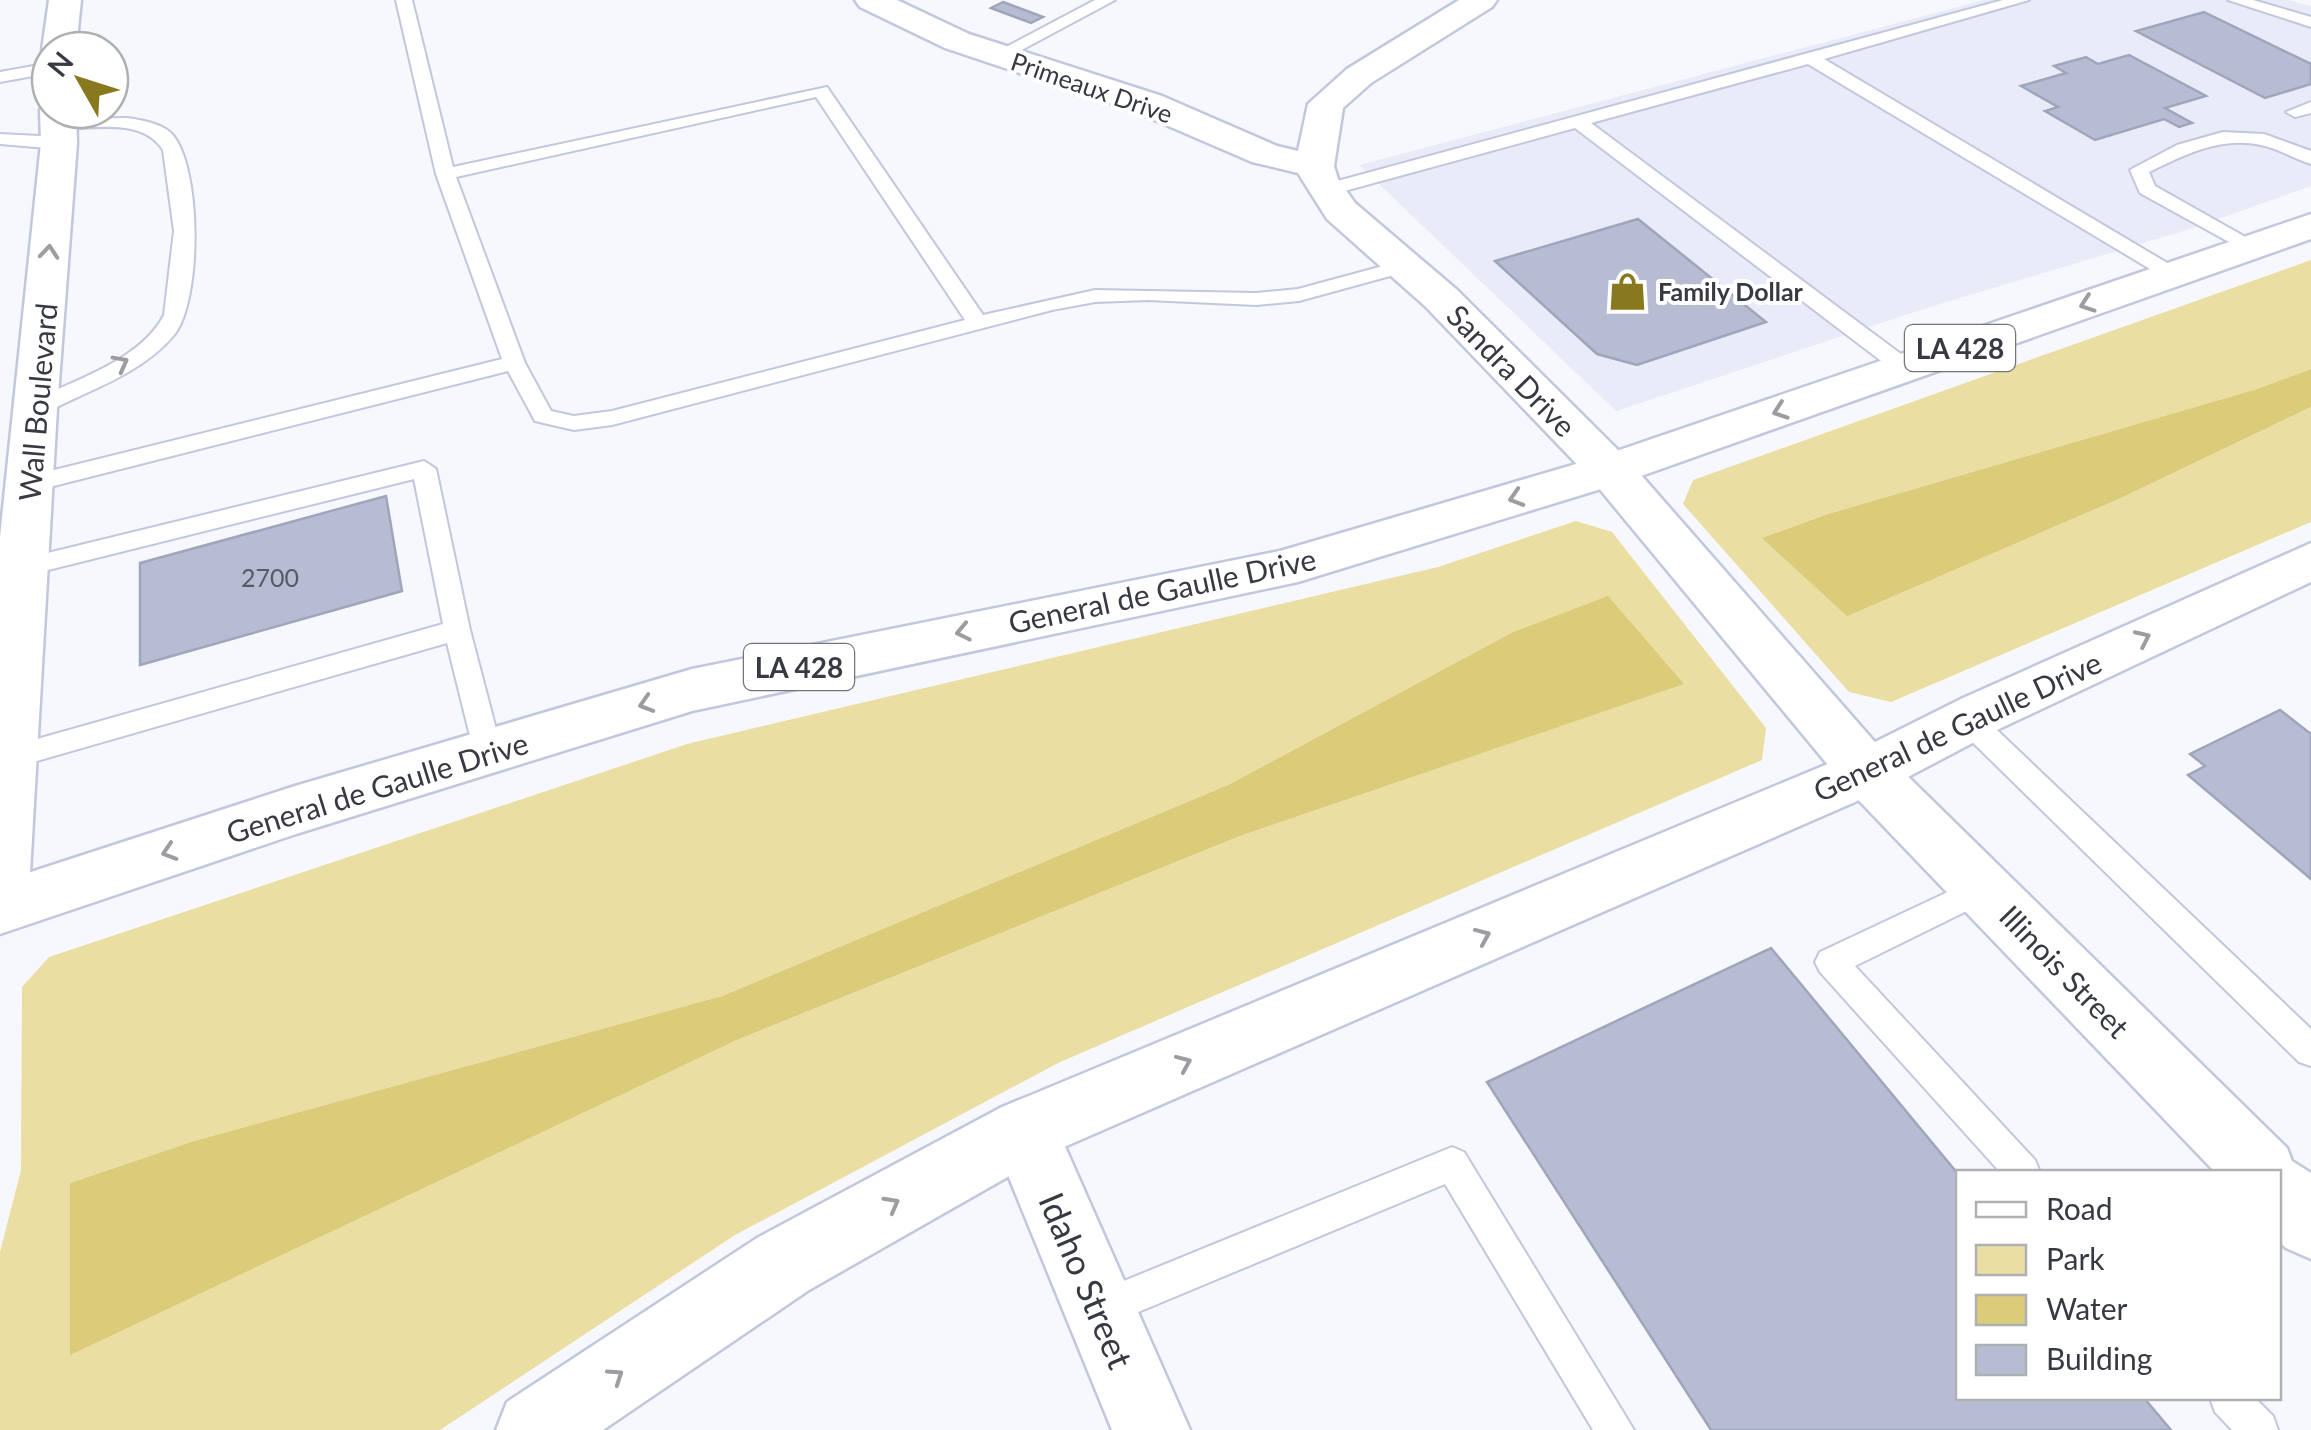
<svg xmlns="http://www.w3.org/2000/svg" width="2311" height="1430" viewBox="0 0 2311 1430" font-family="Lato,sans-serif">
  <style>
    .built { fill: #e9ecf8 }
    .green { fill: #eadea2; fill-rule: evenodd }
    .water { fill: #dccb78 }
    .building { fill: #b7bcd3; stroke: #9fa5bb; stroke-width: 2.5 }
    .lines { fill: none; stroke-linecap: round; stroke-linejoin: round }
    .service-casing { stroke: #c1c7dd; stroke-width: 4 }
    .minor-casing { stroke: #c1c7dd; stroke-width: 5 }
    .tertiary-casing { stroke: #c1c7dd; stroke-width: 5 }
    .primary-casing { stroke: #c1c7dd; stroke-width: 5 }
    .service { fill: #fff; fill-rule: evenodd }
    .minor { fill: #fff; fill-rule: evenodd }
    .tertiary { fill: #fff; fill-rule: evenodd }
    .primary { fill: #fff; fill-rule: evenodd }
    .oneway { stroke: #9c9ca1 }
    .labels { text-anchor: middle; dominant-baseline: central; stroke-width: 8; stroke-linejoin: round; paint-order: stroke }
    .far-street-label { font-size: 25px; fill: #383a43; stroke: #fff }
    .far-poi-label { font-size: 25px; font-weight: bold; fill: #383a43; stroke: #fff; text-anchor: start }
    .number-label { font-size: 25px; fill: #585a67 }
    .shield { fill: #fff; stroke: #74757b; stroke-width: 2.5 }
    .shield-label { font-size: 28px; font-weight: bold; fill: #383a43 }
    .street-label { font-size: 30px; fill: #383a43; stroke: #fff }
    .near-street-label { font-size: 35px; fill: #383a43; stroke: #fff }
  </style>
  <rect width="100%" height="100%" fill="#f7f8fd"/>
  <path class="built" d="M1984,0h304l23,6v180l-124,44 -257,77 -314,104 -257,-246z"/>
  <g class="green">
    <path d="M2311,260v109l-54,20 -429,125 -65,24 84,77 274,-117 190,-91v115l-420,180 -42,-10 -166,-188 10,-24z"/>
    <path d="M1576,521l36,11 154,196 -4,32 -702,302 -325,173 -295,195h-440v-178l21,-82 1,-183 27,-30 638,-213 751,-177zM1511,633l172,51 -443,152 -503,204 -667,314v-171l124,-42 528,-145 506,-211z"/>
  </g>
  <g class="water">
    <path d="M2311,369v38l-190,91 -274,118 -85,-78 66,-24 429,-125z"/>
    <path d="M1608,596l76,88 -444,152 -503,204 -667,315v-172l124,-42 528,-145 506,-211 283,-152z"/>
  </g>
  <g class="building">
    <path d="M1003,2l40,15 -12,6 -40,-15z"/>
    <path d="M2204,12l107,52v20l-46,14 -129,-67z"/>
    <path d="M2129,55l77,41 -41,12 27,15 -13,4 -15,-8 -69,21 -50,-29 13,-4 -37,-21 45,-13 -12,-7 32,-9 12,7z"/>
    <path d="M1638,219l128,103 -129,43 -40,-11 -102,-93z"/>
    <path d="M386,496l16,95 -262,74v-102z"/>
    <path d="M2280,710l31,24v145l-123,-104 17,-9 -15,-12z"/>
    <path d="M1771,948l187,226v224h186l27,32h-460l-224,-348z"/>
  </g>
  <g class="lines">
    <defs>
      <g id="service">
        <path d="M396,0h16l41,167 374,-80 156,228 112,-25 161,3 42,-4 107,-29 10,6 -3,4 -113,31 -43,4 -108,-5 -53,2 -43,8 -440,115 -38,5 -39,-9 -27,-50 -478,121 -8,-2 -4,-6 12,-8 472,-117 -66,-185zM816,97l149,223 -353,91 -38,5 -23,-5 -26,-48 -69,-186z"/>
        <path d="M1095,0h20l-110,59 -14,-4z"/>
        <path d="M2003,0h26l-205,59 355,211v8h-14l-357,-214 -217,59 322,240 3,5 -3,5h-16l-322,-245 -249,68 -10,-6 3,-4z"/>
        <path d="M2228,0h25l58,17v10z"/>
        <path d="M50,63v10l-50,9v-10z"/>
        <path d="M2311,102v11l-16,4 -9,-5z"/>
        <path d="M127,118c14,2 33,5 44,15 31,32 31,168 3,202 -32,39 -89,57 -132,79h-16l-3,-5 3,-5c44,-23 114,-42 138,-89l10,-84 -11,-81c-21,-33 -71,-21 -104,-21l-9,-5 9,-5z"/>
        <path d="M2223,132l41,2 47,17v13c-16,-5 -30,-14 -46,-18 -42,-11 -79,8 -116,26l6,14 101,57v8l-7,2 -109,-60 -10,-23 47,-25z"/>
        <path d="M0,134l59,3 9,6 -9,6 -59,-5z"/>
        <path d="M424,461l12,8 34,161 32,122 -4,8 -10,3 -10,-3 -4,-8 -27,-109 -438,126 -9,-3v-16l9,-3 434,-123 -29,-145 -390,97 -9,-3 -4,-6 4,-6z"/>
        <path d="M1968,709l10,3 333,317v37l-12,-4 -341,-334 -4,-8 4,-8z"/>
        <path d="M1984,875l11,4 4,9 -4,9 -140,69 180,194 5,12h-40l-180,-200 -5,-10 5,-10z"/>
        <path d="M1452,1147l12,5 170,278h-41l-148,-246 -345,144 -13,-6 -6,-13 6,-13z"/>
        <path d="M2210,1398h45l18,18 5,14h-46l-17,-18z"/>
      </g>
      <g id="minor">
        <path d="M855,0h42l72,34 193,62 115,50 21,5 10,-47 39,-35 112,-69h38l-5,7 -121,76 -28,25 -9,58 4,13 17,24 101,86 171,170 260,297 400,392 5,13 19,12v86l-25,-11 -8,-7v-69h-63l-368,-384 -254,-307 -167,-174 -99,-88 -29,-46 -46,-11 -116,-50 -191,-64 -85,-41z"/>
        <path d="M1024,1098l24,10 142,322h-78l-122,-299 10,-23z"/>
      </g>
      <g id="tertiary">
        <path d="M49,0h32l-5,50h-26v8l-8,-8z"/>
        <path d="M50,101v9h26l1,33 -20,266 -27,464 -9,18 -21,7v-361l41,-394 -1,-33z"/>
      </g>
      <g id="primary">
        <path d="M2311,214v25l-684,242 -329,101 -606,129 -396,123 -296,100v-52l295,-96 397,-117 588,-118 313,-92z"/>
        <path d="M2311,543v39l-310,146 -114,60 -839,366 -239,136 -206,140h-107l11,-28 250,-164 243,-130 847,-352 116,-58z"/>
      </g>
    </defs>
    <use href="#service" class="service-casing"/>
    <use href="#minor" class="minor-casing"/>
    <use href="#tertiary" class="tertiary-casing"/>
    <use href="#primary" class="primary-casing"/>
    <use href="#service" class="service"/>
    <use href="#minor" class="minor"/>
    <use href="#tertiary" class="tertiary"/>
    <use href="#primary" class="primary"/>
  </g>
  <defs><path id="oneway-chevron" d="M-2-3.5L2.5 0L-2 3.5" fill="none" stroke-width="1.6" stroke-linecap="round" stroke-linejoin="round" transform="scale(2.5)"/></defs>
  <g class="oneway">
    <use href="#oneway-chevron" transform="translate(49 252) rotate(-85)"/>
    <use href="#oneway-chevron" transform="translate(2087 304) rotate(161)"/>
    <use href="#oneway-chevron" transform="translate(121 363) rotate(-28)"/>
    <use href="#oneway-chevron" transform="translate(1780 411) rotate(161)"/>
    <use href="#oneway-chevron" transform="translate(1516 498) rotate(163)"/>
    <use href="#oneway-chevron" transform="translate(963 632) rotate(168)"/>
    <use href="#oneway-chevron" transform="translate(2143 638) rotate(-25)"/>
    <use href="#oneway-chevron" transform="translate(646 704) rotate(163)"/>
    <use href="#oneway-chevron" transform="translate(169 852) rotate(162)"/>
    <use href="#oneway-chevron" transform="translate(1483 936) rotate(-23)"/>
    <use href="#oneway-chevron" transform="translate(1184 1063) rotate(-23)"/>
    <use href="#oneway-chevron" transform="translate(892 1204) rotate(-29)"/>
    <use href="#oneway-chevron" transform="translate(616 1376) rotate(-34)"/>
  </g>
  <defs>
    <symbol id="shop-bare" viewBox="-9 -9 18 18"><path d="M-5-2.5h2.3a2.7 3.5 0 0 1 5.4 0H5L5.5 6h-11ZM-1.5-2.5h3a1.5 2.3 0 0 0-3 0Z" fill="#89791e" stroke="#fff" stroke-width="2.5" paint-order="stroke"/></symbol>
  </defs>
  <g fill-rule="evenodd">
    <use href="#shop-bare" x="1600" y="264" width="55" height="55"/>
  </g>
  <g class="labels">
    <g class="far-street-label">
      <text transform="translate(1092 87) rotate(19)">Primeaux Drive</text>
    </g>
    <g class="far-poi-label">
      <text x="1658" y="291">Family Dollar</text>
    </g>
    <g class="number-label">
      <text x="270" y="577">2700</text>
    </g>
    <g class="shield">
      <rect x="1905" y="325" width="110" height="46" rx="8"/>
      <rect x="744" y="644" width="110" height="46" rx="8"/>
    </g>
    <g class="shield-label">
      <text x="1960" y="348">LA 428</text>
      <text x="799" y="667">LA 428</text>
    </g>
    <g class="street-label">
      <text transform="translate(1512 370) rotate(46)">Sandra Drive</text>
      <text transform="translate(37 402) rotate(-85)">Wall Boulevard</text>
      <text transform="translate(1162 590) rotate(-12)">General de Gaulle Drive</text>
      <text transform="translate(1957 726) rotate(-25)">General de Gaulle Drive</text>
      <text transform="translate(377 787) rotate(-17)">General de Gaulle Drive</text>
      <text transform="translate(2065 971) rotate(46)">Illinois Street</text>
    </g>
    <g class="near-street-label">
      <text transform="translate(1087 1280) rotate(67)">Idaho Street</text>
    </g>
  </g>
  <rect x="1956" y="1170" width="325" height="230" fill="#ffffff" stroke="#afb0b4" stroke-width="2.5"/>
  <rect x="1976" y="1202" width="50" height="15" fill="#ffffff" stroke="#afb0b4" stroke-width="2.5"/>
  <text x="2046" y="1220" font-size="30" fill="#383a43">Road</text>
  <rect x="1976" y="1245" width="50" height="30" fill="#eadea2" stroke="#afb0b4" stroke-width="2.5"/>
  <text x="2046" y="1270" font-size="30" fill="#383a43">Park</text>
  <rect x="1976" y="1295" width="50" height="30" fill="#dccb78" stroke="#afb0b4" stroke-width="2.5"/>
  <text x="2046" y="1320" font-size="30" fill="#383a43">Water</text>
  <rect x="1976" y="1345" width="50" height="30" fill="#b7bcd3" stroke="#afb0b4" stroke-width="2.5"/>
  <text x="2046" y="1370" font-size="30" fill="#383a43">Building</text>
  <g transform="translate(80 80) rotate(309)"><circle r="48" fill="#ffffff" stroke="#afb0b4" stroke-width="2.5"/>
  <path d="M0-8L18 38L0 25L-18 38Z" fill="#89791e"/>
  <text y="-15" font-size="28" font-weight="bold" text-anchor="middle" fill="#383a43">N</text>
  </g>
</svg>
